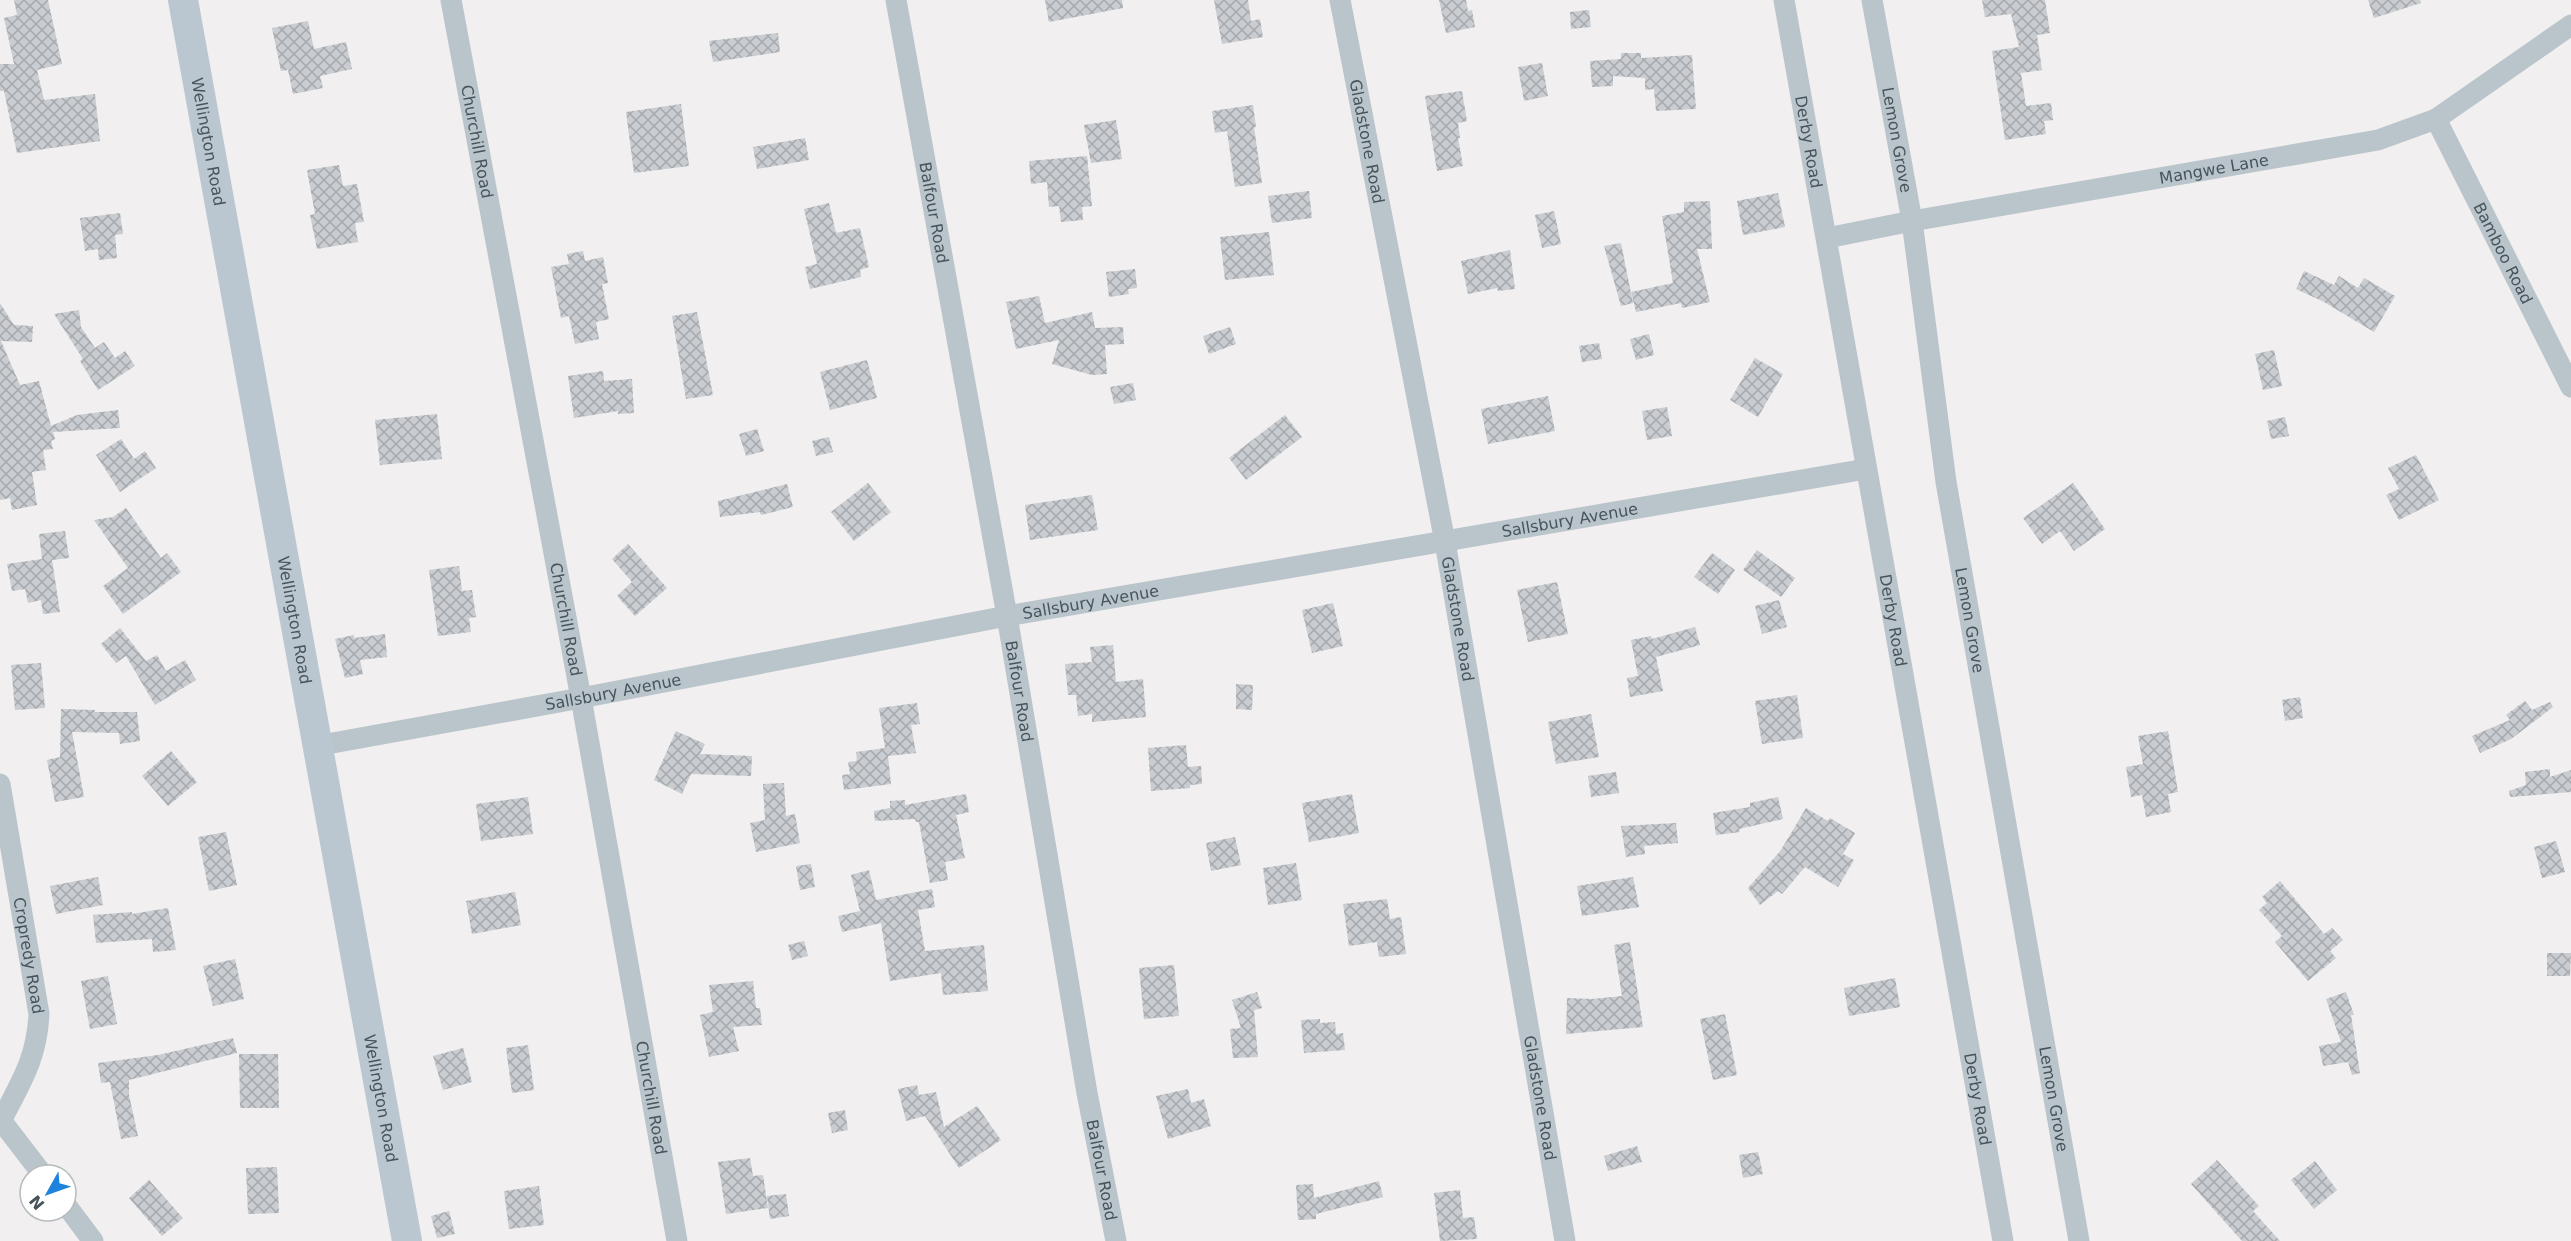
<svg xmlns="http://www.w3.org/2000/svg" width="2571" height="1241" viewBox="0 0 2571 1241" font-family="'DejaVu Sans',sans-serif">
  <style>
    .building { fill: url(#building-cross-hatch) }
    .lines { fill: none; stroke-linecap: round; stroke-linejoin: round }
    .minor { stroke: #bac4cb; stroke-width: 21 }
    .secondary { stroke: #bbc7d0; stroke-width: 30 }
    .labels { text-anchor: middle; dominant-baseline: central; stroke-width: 4.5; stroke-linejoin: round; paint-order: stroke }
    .street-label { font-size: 16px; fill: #47545c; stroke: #fff }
  </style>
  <defs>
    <pattern id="building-cross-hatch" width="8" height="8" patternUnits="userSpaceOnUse" patternTransform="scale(1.5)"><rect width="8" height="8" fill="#c9ccd1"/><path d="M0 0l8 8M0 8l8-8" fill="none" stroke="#a5a8ad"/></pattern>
  </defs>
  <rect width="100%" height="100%" fill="#f1efef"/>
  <g class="building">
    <path d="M14,0h34l14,64 -25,6 7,30 51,-6 5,47 -83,12 -13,-62h-4v-27h14l-10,-46 13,-3z"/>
    <path d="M1045,0h77l1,8 -74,14z"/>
    <path d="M1214,0h34l3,21 9,-2 3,18 -41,7z"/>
    <path d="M1439,0h27l2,11 4,-1 3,17 -29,6z"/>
    <path d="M1982,0h63l5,33 -13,2 5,35 -21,3 5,33 25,-3 2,17 -9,1 2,13 -41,6 -13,-89 27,-4 -8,-33 -26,3z"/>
    <path d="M2368,0h52l1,3 -47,15z"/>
    <path d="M1589,10l2,17 -20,2 -1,-17z"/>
    <path d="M308,21l6,28 32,-7 6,27 -32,7 3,12 -30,6 -5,-24 -7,1 -9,-43z"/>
    <path d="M778,33l2,19 -67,10 -4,-21z"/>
    <path d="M1621,53h20v5l51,-3 4,54 -40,2 -2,-22 -9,1v-12l-32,-2v10l-21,1 -2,-26 31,-2z"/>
    <path d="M1542,63l6,33 -24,5 -6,-34z"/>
    <path d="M1462,91l5,30 -9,2 2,15h-2l5,28 -26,5 -12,-75z"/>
    <path d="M681,104l8,62 -55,7 -8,-61z"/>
    <path d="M1253,105l3,22h-2l8,56 -27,4 -8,-56 -12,2 -3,-22z"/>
    <path d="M1116,120l6,39 -31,4 -7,-38z"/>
    <path d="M805,138l4,22 -52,9 -4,-22z"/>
    <path d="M1087,156l5,50 -10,1 1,13 -22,2 -2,-16 -10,1 -2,-25 -16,2 -2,-23z"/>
    <path d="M339,165l4,21 14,-2 7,38 -9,1 3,19 -41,7 -7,-34 5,-1 -8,-44z"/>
    <path d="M1309,191l3,27 -40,5 -4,-27z"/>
    <path d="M1778,193l7,34 -42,8 -6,-34z"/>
    <path d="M1710,201l2,48h-15l13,53 -28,6 -1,-5 -45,9 -5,-20 42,-9 -11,-67 22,-4v-10z"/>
    <path d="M829,203l7,30 24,-5 9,39 -9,3 1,7 -51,12 -5,-22 12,-3 -13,-55z"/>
    <path d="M1554,211l7,33 -19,4 -7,-33z"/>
    <path d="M120,213l3,21 -8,1 2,23 -18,2 -1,-11 -13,2 -5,-33z"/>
    <path d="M1269,232l5,43 -49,5 -5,-43z"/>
    <path d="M1621,243l12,60 -12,3 -17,-60z"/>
    <path d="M1510,250l5,39 -17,2 -1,-3 -29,6 -7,-33z"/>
    <path d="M583,251l2,10 18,-4 5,26 -6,1 7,35 -13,3 3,17 -24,5 -6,-28 -8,2 -10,-51 18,-3 -2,-10z"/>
    <path d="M1135,269l2,19 -9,1 1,5 -20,3 -3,-25z"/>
    <path d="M2304,271l30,14 5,-9 19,12 6,-10 31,18 -21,36 -50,-30 -28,-13z"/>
    <path d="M1039,296l6,27 47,-11 3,16 28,-1 1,17 -19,1 2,29 -15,1 -40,-11 7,-24 -43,9 -10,-47z"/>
    <path d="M0,303l14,22 19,1 -1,16 -31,-1 19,44 19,-4 12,45 26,-11 41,-5 2,18 -67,4 2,7 -4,2 2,8 -10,1 3,20 -14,2 5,33 -25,5 -2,-12 -10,2z"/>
    <path d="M79,310l2,17 14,21 9,-6 11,16 10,-7 10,15 -37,24 -18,-29 3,-2 -29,-45z"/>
    <path d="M697,312l16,83 -27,4 -14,-83z"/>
    <path d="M1230,327l6,17 -27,10 -6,-18z"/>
    <path d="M1649,334l5,21 -18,5 -6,-21z"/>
    <path d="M1599,343l3,16 -20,3 -3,-16z"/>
    <path d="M2274,350l8,36 -19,4 -8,-36z"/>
    <path d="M1755,358l28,16 -25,43 -28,-17z"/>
    <path d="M867,360l10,38 -47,12 -10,-38z"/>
    <path d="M603,371l1,10 28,-2 2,34 -16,1v-3l-44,7 -6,-42z"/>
    <path d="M1133,383l3,17 -22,4 -4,-17z"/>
    <path d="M1548,396l7,35 -67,13 -7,-35z"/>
    <path d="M1667,407l5,29 -25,4 -5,-29z"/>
    <path d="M437,414l5,45 -62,6 -5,-45z"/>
    <path d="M1285,415l17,22 -56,43 -17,-22z"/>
    <path d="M2285,417l4,19 -18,3 -4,-18z"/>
    <path d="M757,429l7,22 -18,5 -7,-22z"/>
    <path d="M829,437l4,15 -17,4 -4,-15z"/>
    <path d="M121,439l13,20 11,-8 11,17 -36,24 -24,-37z"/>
    <path d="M2416,455l23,45 -40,20 -13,-25 13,-6 -11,-21z"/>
    <path d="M868,483l23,29 -37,29 -23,-29z"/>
    <path d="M2073,483l32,46 -31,22 -14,-20 -18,13 -19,-26z"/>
    <path d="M787,484l6,23 -32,8 -1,-3 -40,5 -2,-16z"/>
    <path d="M1092,495l6,35 -68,10 -5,-35z"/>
    <path d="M126,508l35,50 6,-5 14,19 -58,42 -20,-28 25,-18 -34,-48 19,-3z"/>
    <path d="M65,531l4,27 -17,2 8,52 -17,2 -2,-14 -13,3 -3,-14 -13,2 -5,-27 35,-5 -3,-25z"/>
    <path d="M628,544l39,44 -32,28 -18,-20 15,-14 -20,-23z"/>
    <path d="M1757,550l38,28 -14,19 -38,-27z"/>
    <path d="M1712,553l23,17 -17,24 -24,-17z"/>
    <path d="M459,566l3,25 10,-1 4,27 -7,1 2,14 -33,4 -9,-66z"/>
    <path d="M1557,582l11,52 -40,8 -11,-52z"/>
    <path d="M1779,600l8,27 -25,7 -7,-28z"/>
    <path d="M1333,603l10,43 -31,7 -10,-43z"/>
    <path d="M1695,627l5,18 -44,12 7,34 -33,6 -3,-19 11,-2 -7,-36 20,-4 1,3z"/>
    <path d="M120,628l26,33 11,-6 9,16 19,-11 11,20 -41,25 -29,-49 -10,7 -15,-19z"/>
    <path d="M385,634l2,23 -27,3 3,14 -18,4 -10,-39 19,-4v3z"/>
    <path d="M1113,645l3,37 27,-3 3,38 -54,5v-8l-14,2 -2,-21h-8l-3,-31 27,-2 -2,-15z"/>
    <path d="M41,663l4,45 -30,2 -4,-45z"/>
    <path d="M1236,684l17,1 -1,25 -16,-1z"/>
    <path d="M1797,695l6,43 -41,6 -7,-43z"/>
    <path d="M2300,697l3,21 -18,3 -3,-21z"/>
    <path d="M2525,701l7,9 18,-8 3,5 -42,32 -31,14 -8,-17 38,-16 -4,-5z"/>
    <path d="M917,703l3,21 -9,1 5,28 -28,3 3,28 -47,6 -2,-15 8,-1 -2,-12 9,-1 -1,-9 29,-4 -6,-40z"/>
    <path d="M61,709l34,1v2h42l3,29 -20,3 -1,-11 -47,-1 12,65 -29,5 -8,-42 13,-3z"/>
    <path d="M1591,714l8,43 -43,7 -8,-42z"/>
    <path d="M676,731l29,13 -5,10 52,2 -1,20 -60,-2 -9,20 -28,-14z"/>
    <path d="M2168,731l10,61 -10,2 3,18 -25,5 -4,-22 -11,2 -5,-30 17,-3 -5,-28z"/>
    <path d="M1186,745l2,22 13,-1 1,18 -12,1v3l-39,3 -3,-43z"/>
    <path d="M171,751l26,31 -29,24 -26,-30z"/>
    <path d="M2550,769v8l21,-7v22l-61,5 -1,-6 17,-6 -1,-13z"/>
    <path d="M1616,772l3,21 -28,4 -3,-21z"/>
    <path d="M784,783l2,33 9,-2 5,29 -44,9 -6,-29 15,-3 -2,-36z"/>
    <path d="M966,794l3,18 -13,3 9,43 -20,4 3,18 -18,3 -11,-61h-3l-1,-3 -40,2 -1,-10 16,-3v-7l15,-1v5z"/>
    <path d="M1352,794l7,39 -50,9 -7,-39z"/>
    <path d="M528,797l5,37 -52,7 -5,-37z"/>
    <path d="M1778,797l5,22 -44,10 1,3 -24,3 -3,-22 37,-6v-4z"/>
    <path d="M1806,808l22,13 2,-3 25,15 -12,21 11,6 -16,27 -33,-20 -23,27 -4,-3 -18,14 -12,-17 33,-38z"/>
    <path d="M1676,823l2,20 -34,3 1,8 -19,3 -5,-31z"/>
    <path d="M226,832l11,53 -28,6 -11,-54z"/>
    <path d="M1235,837l6,28 -30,6 -5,-28z"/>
    <path d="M2556,841l9,31 -23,6 -8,-31z"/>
    <path d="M1296,863l6,37 -34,5 -5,-37z"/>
    <path d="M811,864l4,23 -15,3 -4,-24z"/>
    <path d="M869,870l7,30 56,-11 3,18 -17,3 7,41 59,-6 4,46 -45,4 -2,-22 -51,8 -9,-58 -39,9 -4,-16 22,-5 -9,-36z"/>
    <path d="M98,877l5,28 -47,9 -6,-28z"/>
    <path d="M1633,877l6,30 -57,9 -5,-30z"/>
    <path d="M2280,881l44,53 8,-6 11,12 -13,11 6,7 -28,23 -33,-39 7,-6 -23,-26 8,-7 -5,-6z"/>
    <path d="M515,892l6,33 -49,9 -6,-33z"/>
    <path d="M1387,899l3,20 11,-2 5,37 -27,3 -2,-15 -28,4 -6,-42z"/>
    <path d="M168,908l8,42 -23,2 -1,-13 -56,4 -3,-28 39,-3v2z"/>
    <path d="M804,941l4,15 -16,4 -4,-15z"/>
    <path d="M1630,942l13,85 -77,7 1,-36 25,1 30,-3 -8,-51z"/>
    <path d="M2547,953h24l-1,23h-23z"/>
    <path d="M235,959l9,40 -31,7 -10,-40z"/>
    <path d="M1174,965l5,51 -35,3 -5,-51z"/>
    <path d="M108,976l9,48 -27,5 -9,-48z"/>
    <path d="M1895,978l5,29 -51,9 -5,-28z"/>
    <path d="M753,981l3,27h4l2,17 -29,2 6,24 -30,6 -9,-42 13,-3 -4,-27z"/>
    <path d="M1257,992l5,16 -8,2 4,47 -25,1 -3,-29 11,-1 -9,-28z"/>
    <path d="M2346,992l8,23h-3l9,58 -8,2 -4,-13 -25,4 -4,-20 22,-4 -15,-43z"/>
    <path d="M1725,1014l12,61 -24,5 -13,-61z"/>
    <path d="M1320,1019v4l15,-1 1,12 7,-1 2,17 -41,3 -3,-33z"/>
    <path d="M233,1038l4,15 -108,27v15l9,41 -17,3 -11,-57 -9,1 -3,-20 60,-8z"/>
    <path d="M528,1045l6,45 -22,3 -6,-45z"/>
    <path d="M463,1048l9,34 -29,8 -10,-34z"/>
    <path d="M239,1054h39l1,54h-39z"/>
    <path d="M917,1085l2,10 17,-3 8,35 33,-21 24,34 -42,28 -34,-52 -19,5 -8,-32z"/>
    <path d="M1188,1089l3,14 13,-4 7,27 -43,13 -12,-43z"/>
    <path d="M845,1110l3,20 -16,3 -4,-20z"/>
    <path d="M1637,1146l5,16 -34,9 -4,-15z"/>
    <path d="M1758,1152l5,22 -20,4 -4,-23z"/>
    <path d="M750,1158l3,18 10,-1 5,33 -42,6 -8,-52z"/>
    <path d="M2217,1160l42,46 -6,5 27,30h-38l-51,-57z"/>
    <path d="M2315,1161l22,29 -23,19 -23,-29z"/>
    <path d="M277,1167l2,46 -31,1 -2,-46z"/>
    <path d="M149,1180l34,38 -21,18 -33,-38z"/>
    <path d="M1379,1181l4,16 -67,17v5l-18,1 -2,-35 17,-1 1,14z"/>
    <path d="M539,1186l5,39 -35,4 -5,-38z"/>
    <path d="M1460,1190l3,28 11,-1 3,22 -37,2 -6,-48z"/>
    <path d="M786,1194l3,22 -19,3 -3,-23z"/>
    <path d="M449,1211l6,23 -18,4 -6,-22z"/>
  </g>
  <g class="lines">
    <g class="minor">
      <path id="s1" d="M451,0l130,698 96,543"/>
      <path id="s2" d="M896,0l111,616 80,477 29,148"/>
      <path id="s3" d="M1340,0l105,542 120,699"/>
      <path id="s4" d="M1784,0l219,1241"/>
      <path id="s5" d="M1872,0l40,221 34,261 133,759"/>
      <path id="s6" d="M2436,119l135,268"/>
      <path id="s7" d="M1827,238l85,-17 466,-81 58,-21 135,-94"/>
      <path id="s8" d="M316,746l265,-48 426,-82 859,-147"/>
      <path id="s9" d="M0,784l39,230c-2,44 -18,68 -38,107"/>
      <path d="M0,1119l43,56"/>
      <path d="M66,1205l27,36"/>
    </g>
    <path class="secondary" id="s10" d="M183,0l224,1241"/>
  </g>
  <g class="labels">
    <g class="street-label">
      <text stroke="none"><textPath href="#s5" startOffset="142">Lemon Grove</textPath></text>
      <text stroke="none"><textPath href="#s10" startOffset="144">Wellington Road</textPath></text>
      <text stroke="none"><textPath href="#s1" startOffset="144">Churchill Road</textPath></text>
      <text stroke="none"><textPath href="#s3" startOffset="144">Gladstone Road</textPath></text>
      <text stroke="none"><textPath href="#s4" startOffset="144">Derby Road</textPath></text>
      <text stroke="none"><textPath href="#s7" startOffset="393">Mangwe Lane</textPath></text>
      <text stroke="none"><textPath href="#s2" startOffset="216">Balfour Road</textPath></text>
      <text stroke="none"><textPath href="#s6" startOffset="150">Bamboo Road</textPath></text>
      <text stroke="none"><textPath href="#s8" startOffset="1274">Sallsbury Avenue</textPath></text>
      <text stroke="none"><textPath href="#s8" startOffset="788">Sallsbury Avenue</textPath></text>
      <text stroke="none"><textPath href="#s3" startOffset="630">Gladstone Road</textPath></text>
      <text stroke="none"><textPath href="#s1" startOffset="630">Churchill Road</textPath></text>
      <text stroke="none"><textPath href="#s4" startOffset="630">Derby Road</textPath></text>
      <text stroke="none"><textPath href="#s10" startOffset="630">Wellington Road</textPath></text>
      <text stroke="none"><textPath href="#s5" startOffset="628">Lemon Grove</textPath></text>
      <text stroke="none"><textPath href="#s2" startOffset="702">Balfour Road</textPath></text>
      <text stroke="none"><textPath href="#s8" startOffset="302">Sallsbury Avenue</textPath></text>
      <text stroke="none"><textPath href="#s9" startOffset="174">Cropredy Road</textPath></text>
      <text stroke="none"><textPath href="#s3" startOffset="1116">Gladstone Road</textPath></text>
      <text stroke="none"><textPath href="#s10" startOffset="1116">Wellington Road</textPath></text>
      <text stroke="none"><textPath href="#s1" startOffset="1116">Churchill Road</textPath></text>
      <text stroke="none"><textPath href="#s4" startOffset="1116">Derby Road</textPath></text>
      <text stroke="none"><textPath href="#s5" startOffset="1114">Lemon Grove</textPath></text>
      <text stroke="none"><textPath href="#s2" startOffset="1188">Balfour Road</textPath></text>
    </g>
  </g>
  <g transform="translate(48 1193) rotate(230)"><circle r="28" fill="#ffffff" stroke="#b5bbbe" stroke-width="1.5"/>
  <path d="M0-4.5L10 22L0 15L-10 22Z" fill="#1d83dc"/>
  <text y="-9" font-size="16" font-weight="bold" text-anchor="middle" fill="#47545c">N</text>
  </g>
</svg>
